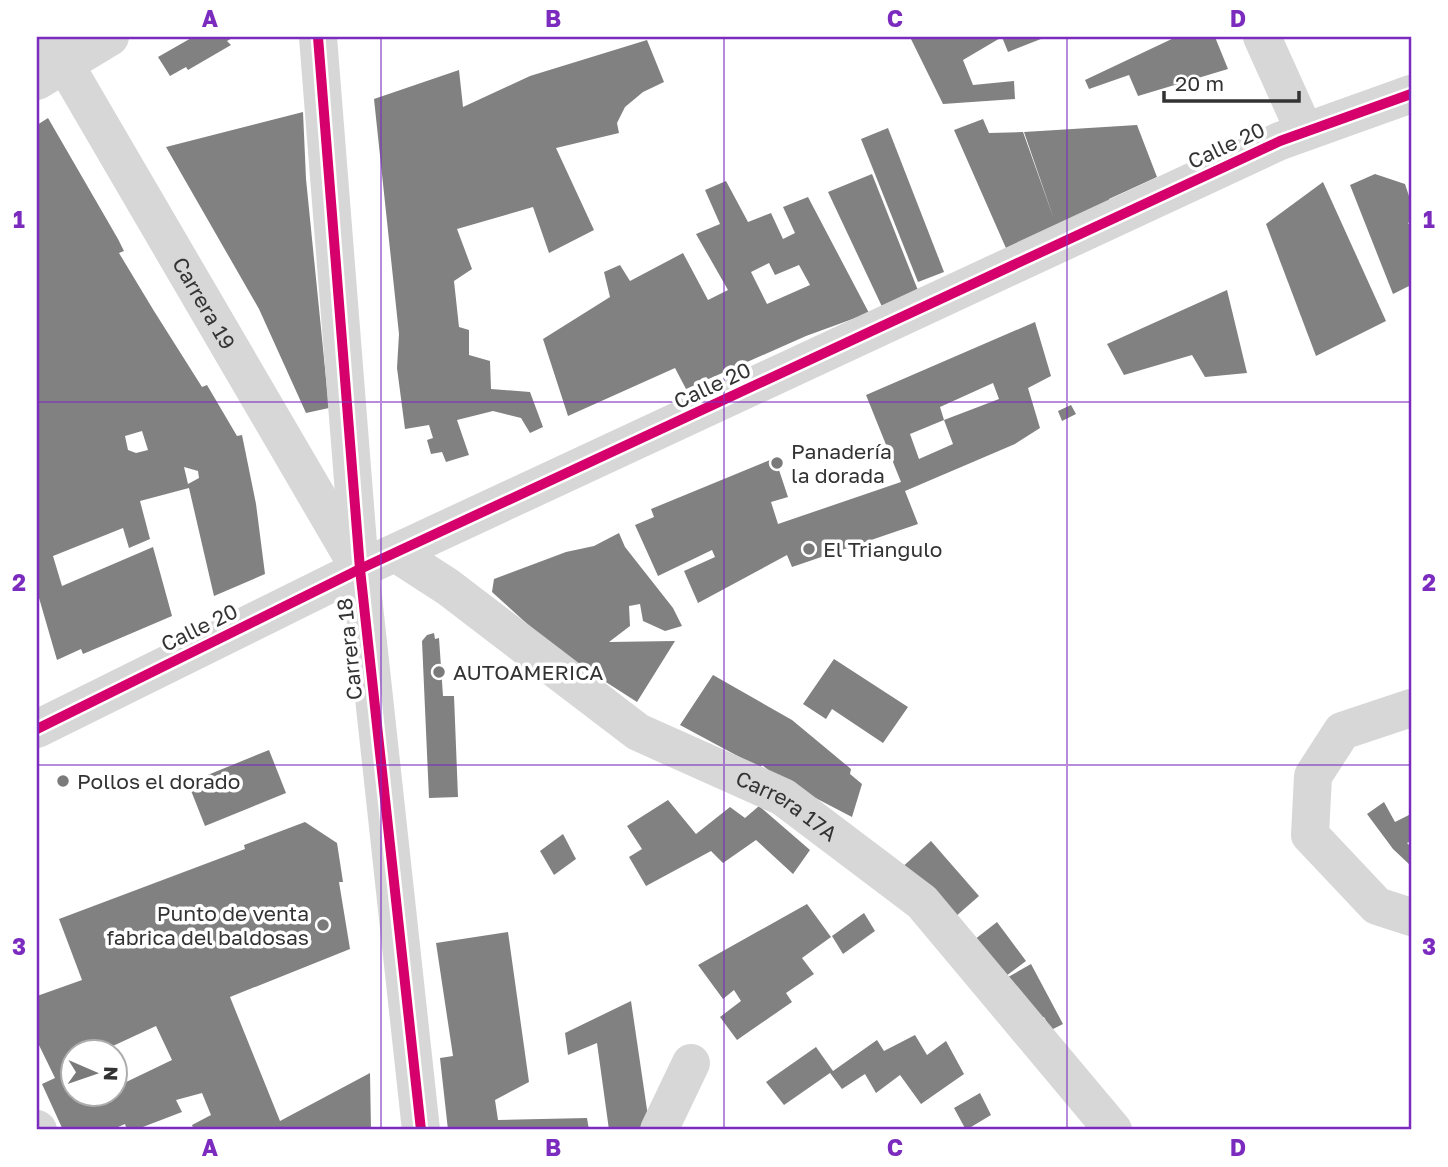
<svg xmlns="http://www.w3.org/2000/svg" width="1448" height="1167" viewBox="0 0 1448 1167" font-family="'Golos Text',sans-serif">
  <style>
    .building { fill: #818181; fill-rule: evenodd }
    .lines { fill: none; stroke-linecap: round; stroke-linejoin: round }
    .street { stroke: #d7d7d7; stroke-width: 38 }
    .cycleway-casing { stroke: #fff; stroke-width: 15 }
    .cycleway { stroke: #d6006c; stroke-width: 10 }
    .grid { fill: none; stroke: #7b2cbf; stroke-width: 2; stroke-opacity: 0.55 }
    .poi-dot { fill: #7a7a7a; stroke: #fff; stroke-width: 2.5 }
    .labels { text-anchor: middle; dominant-baseline: central; stroke-width: 7; stroke-linejoin: round; paint-order: stroke }
    .street-label { font-size: 21px; fill: #333; stroke: #fff }
    .poi-label { font-size: 21px; fill: #333; stroke: #fff; text-anchor: start }
    .neatline { fill: none; stroke: #7b2cbf; stroke-width: 2.5 }
    .grid-label { font-size: 23px; text-anchor: middle; font-weight: bold; fill: #7b2cbf }
  </style>
  <rect width="100%" height="100%" fill="#fff"/>
  <g class="building">
    <path d="M193,37h41l-7,4 4,4 -43,25 -2,-3 -16,9 -12,-19z"/>
    <path d="M910,37h136l-38,15 -6,-15 -39,23 10,25 41,-4 1,18 -72,5z"/>
    <path d="M1176,37h39l13,32 -90,27 -9,-21 -40,14 -4,-9z"/>
    <path d="M647,40l17,42 -21,10 -18,15 -8,16 2,10 -63,15 38,82 -45,23 -16,-46 -76,22 15,40 -18,12 5,46 10,3v25l21,6 1,28 39,3 13,35 -13,6 -9,-15 -28,-7 -36,9 12,35 -23,7 -4,-10 -11,2 -4,-14 6,-2 -4,-13 -24,4 -8,-61 2,-34 -25,-235 85,-29 4,37 67,-31z"/>
    <path d="M303,112l3,67 23,229 -23,5 -47,-104 -93,-162z"/>
    <path d="M48,118l70,121 6,12 -5,2 35,58 48,76 5,-2 30,51 5,-1 14,69 9,70 -51,22 -25,-108 -49,13 10,38 -21,9 -6,-20 -70,28 9,30 91,-39 19,69 -89,38 -2,-5 -24,11 -20,-69v-466zM142,431l6,19 -12,3 -8,-3 -3,-14zM184,467l14,4 1,7 -11,6z"/>
    <path d="M983,119l6,14 34,-1 32,90 -31,-90 113,-7 20,52 -48,22 5,13 -105,43 -55,-125z"/>
    <path d="M888,128l56,144 -26,10 -57,-143z"/>
    <path d="M872,174l49,124 -36,15 -57,-121z"/>
    <path d="M1375,174l30,10 6,18v19l-3,2 3,4v58l-18,9 -43,-109z"/>
    <path d="M726,181l22,41 23,-9 12,26 12,-6 -12,-26 25,-10 61,116 -63,23 -120,53 -11,-21 -107,48 -25,-77 67,-42 -6,-25 16,-7 10,16 53,-28 25,47 20,-10 -32,-56 24,-10 -15,-34zM769,263l6,12 24,-10 11,20 -43,19 -16,-32z"/>
    <path d="M1323,182l63,139 -70,35 -50,-132z"/>
    <path d="M1227,290l20,83 -42,4 -13,-22 -68,20 -17,-31z"/>
    <path d="M1035,322l16,54 -23,12 12,40 -25,16 -110,47 13,33 -126,43 -5,-12 -89,48 -14,-32 31,-14 -3,-7 -54,26 -23,-51 19,-8 -3,-8 124,-51 13,39 -17,5 7,22 123,-42 -35,-87zM993,383l6,16 -55,21 -4,-13zM944,420l9,24 -34,15 -9,-25z"/>
    <path d="M1071,405l5,9 -14,7 -4,-10z"/>
    <path d="M619,533l6,14 48,61 9,18 -17,5 -22,-10 -3,-17 -11,2 1,20 -21,16 66,-1 -38,61 -81,-52 -64,-58 2,-13 72,-27 28,-6z"/>
    <path d="M434,633l1,6 4,-1 4,58h11l4,101 -29,1 -7,-157 5,-6z"/>
    <path d="M834,659l74,48 -25,36 -51,-34 -6,10 -23,-15z"/>
    <path d="M713,675l79,45 59,49 -1,5 12,10 -10,33 -71,-37 -19,-15 -2,3 -80,-43z"/>
    <path d="M269,750l17,43 -81,33 -17,-43z"/>
    <path d="M668,800l28,34 34,-27 15,11 14,-12 51,44 -17,24 -37,-34 -33,23 -12,-12 -65,35 -17,-29 13,-8 -15,-23z"/>
    <path d="M1384,802l11,20 16,-8v27l-4,2 4,4v19l-18,-17 -26,-35z"/>
    <path d="M305,822l32,21 6,39h-4l11,67 -120,48 50,124 90,-48 1,57h-177l-2,-5 19,-10 -9,-22 -26,7 6,12 -47,18h-8l-2,-6 -14,6h-48l-21,-46 13,-6 -18,-37v-45l45,-16 -23,-61 186,-70 -1,-4zM156,1026l16,34 -50,24 -4,-8 -2,1v17h-42v-20l-4,-9 4,-1v-13h28z"/>
    <path d="M563,834l13,25 -22,16 -14,-24z"/>
    <path d="M931,841l48,55 -32,28 -48,-54z"/>
    <path d="M807,904l24,33 -29,21 12,16 -28,19 6,9 -55,38 -17,-23 21,-16 -7,-11 -11,9 -25,-34z"/>
    <path d="M864,913l11,18 -32,23 -11,-18z"/>
    <path d="M997,922l29,39 -32,24 -29,-38z"/>
    <path d="M508,932l21,150 -34,18 3,20 89,-2 2,12h-141l-8,-72 13,-2 -17,-113z"/>
    <path d="M1031,964l32,60 -12,6 -7,-13 -17,9 -33,-41z"/>
    <path d="M631,1001l19,129h-41l-12,-87 -29,12 -3,-22z"/>
    <path d="M915,1035l12,20 19,-14 18,33 -43,30 -21,-29 -24,18 -11,-19 -23,15 -12,-16 -46,32 -18,-23 50,-35 17,24 44,-31 7,11z"/>
    <path d="M980,1093l11,22 -25,15 -12,-22z"/>
  </g>
  <g class="lines">
    <g class="street">
      <path id="s1" d="M49,37l304,521"/>
      <path d="M318,37l42,532 61,561"/>
      <path d="M1262,37l42,93"/>
      <path d="M37,81l73,-44"/>
      <path id="s2" d="M397,554l51,33 190,145 145,65 139,105 191,228"/>
      <path d="M1411,708l-69,23 -29,45 -3,59 67,71 34,11"/>
      <path d="M37,729l323,-160 920,-428 131,-47"/>
      <path d="M37,1129l1,1"/>
      <path d="M659,1130l32,-67"/>
    </g>
    <defs>
      <g id="cycleway">
        <path d="M318,37l42,532 61,561"/>
        <path d="M37,729l323,-160 920,-428 131,-47"/>
      </g>
    </defs>
    <use href="#cycleway" class="cycleway-casing"/>
    <use href="#cycleway" class="cycleway"/>
  </g>
  <path class="grid" d="M381,37v1093M724,37v1093M1067,37v1093M37,402h1374M37,765h1374"/>
  <g class="poi-dot">
    <circle cx="777" cy="463" r="7"/>
    <circle cx="809" cy="549" r="7"/>
    <circle cx="439" cy="672" r="7"/>
    <circle cx="63" cy="781" r="7"/>
    <circle cx="323" cy="925" r="7"/>
  </g>
  <g class="labels">
    <g class="street-label">
      <text transform="translate(1226 145) rotate(-25)">Calle 20</text>
      <text stroke="none"><textPath href="#s1" startOffset="308">Carrera 19</textPath></text>
      <text transform="translate(712 385) rotate(-25)">Calle 20</text>
      <text transform="translate(199 627) rotate(-26)">Calle 20</text>
      <text transform="translate(349 649) rotate(-96)">Carrera 18</text>
      <text stroke="none"><textPath href="#s2" startOffset="466">Carrera 17A</textPath></text>
    </g>
    <g class="poi-label">
      <text x="791" y="451">Panadería<tspan x="791" dy="24">la dorada</tspan></text>
      <text x="823" y="549">El Triangulo</text>
      <text x="453" y="672">AUTOAMERICA</text>
      <text x="77" y="781">Pollos el dorado</text>
      <text x="309" y="913" text-anchor="end">Punto de venta<tspan x="309" dy="24">fabrica del baldosas</tspan></text>
    </g>
  </g>
  <rect width="1448" height="1167" fill="none" stroke="#ffffff" stroke-width="77"/>
  <g transform="translate(94 1073) rotate(92)"><circle r="33" fill="#ffffff" stroke="#adadad" stroke-width="2"/>
  <path d="M0-5L12 26L0 18L-12 26Z" fill="#7a7a7a"/>
  <text y="-10" font-size="19" font-weight="bold" text-anchor="middle" fill="#333333">N</text>
  </g>
  <path d="M1164 91v10h135v-10" fill="none" stroke="#333333" stroke-width="3.5"/>
  <text x="1175" y="91" font-size="21" fill="#333333" stroke="#ffffff" stroke-width="5" paint-order="stroke">20 m</text>
  <rect x="38" y="38" width="1372" height="1090" class="neatline"/>
  <g class="grid-label">
    <text x="210" y="27">A</text>
    <text x="553" y="27">B</text>
    <text x="895" y="27">C</text>
    <text x="1238" y="27">D</text>
    <text x="19" y="228">1</text>
    <text x="1429" y="228">1</text>
    <text x="19" y="591">2</text>
    <text x="1429" y="591">2</text>
    <text x="19" y="955">3</text>
    <text x="1429" y="955">3</text>
    <text x="210" y="1156">A</text>
    <text x="553" y="1156">B</text>
    <text x="895" y="1156">C</text>
    <text x="1238" y="1156">D</text>
  </g>
</svg>
